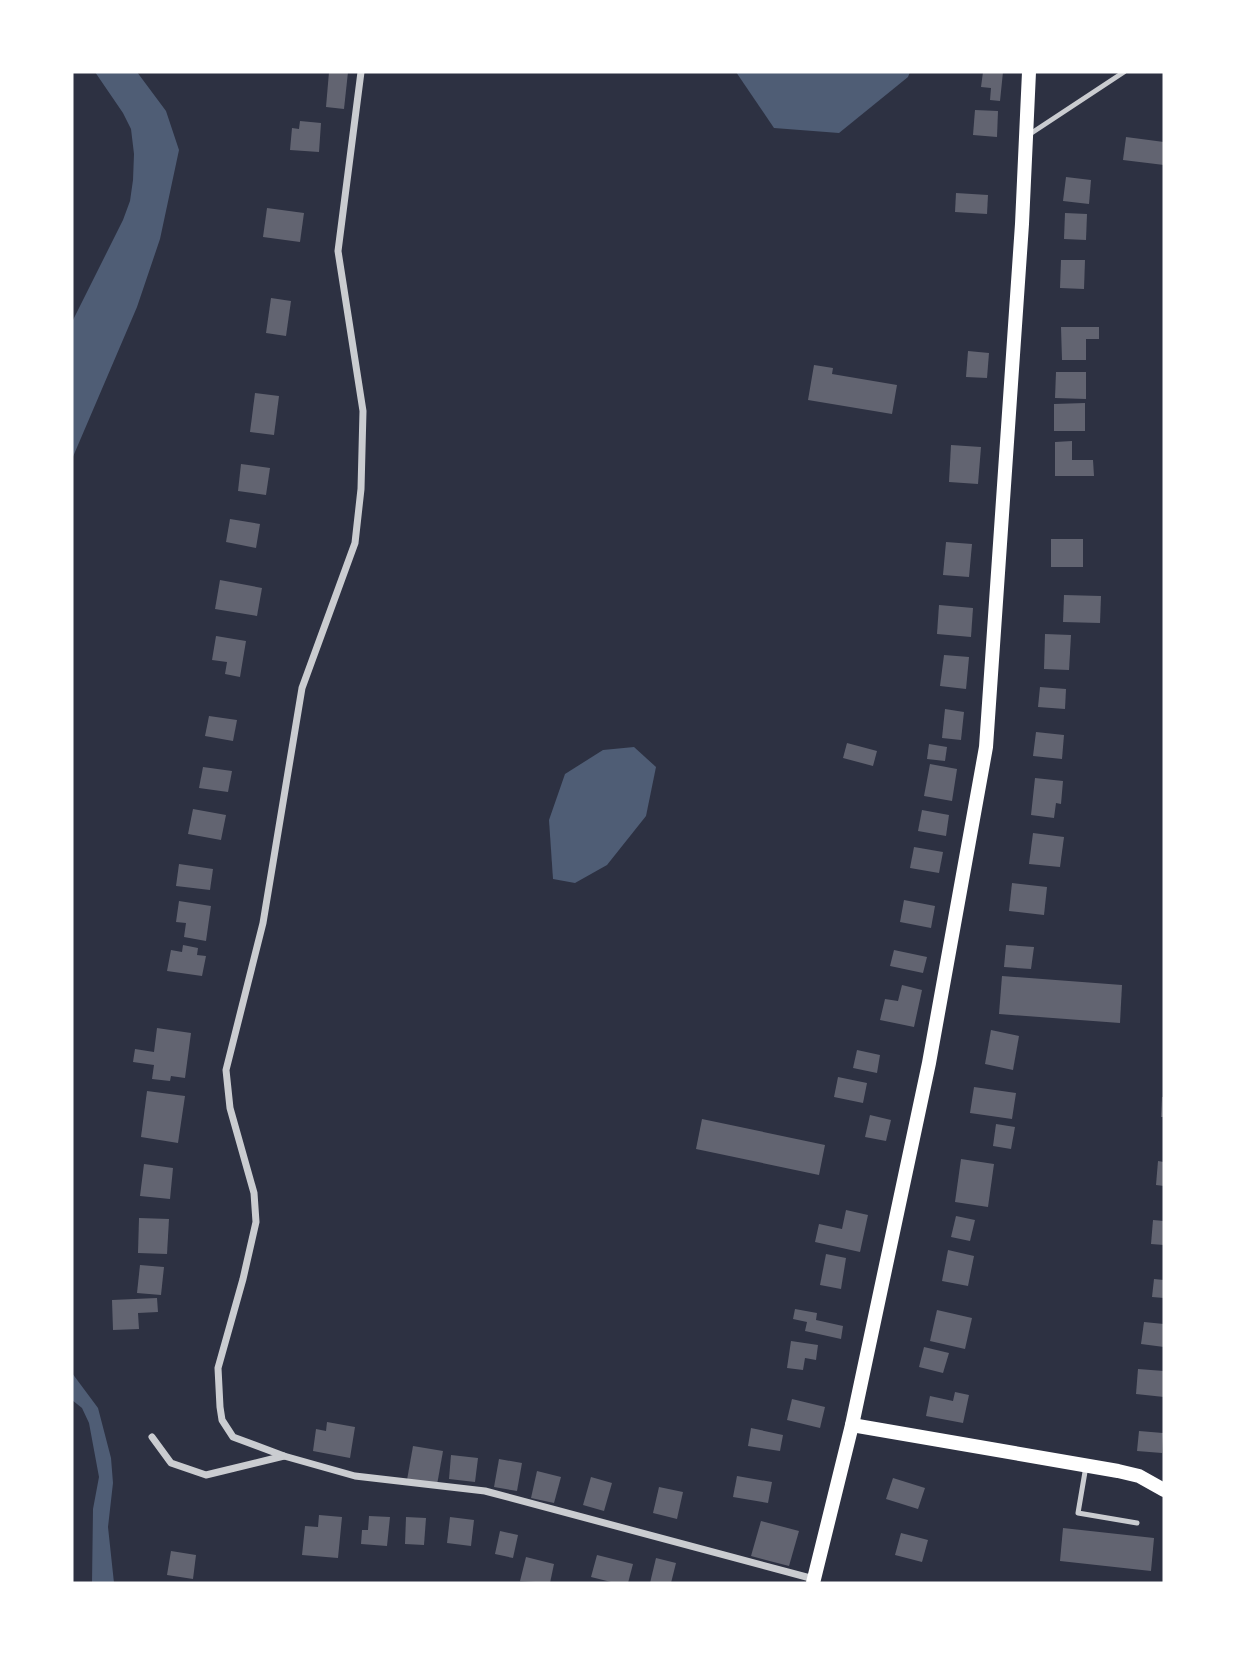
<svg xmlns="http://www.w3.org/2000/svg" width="1236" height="1655" viewBox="0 0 1236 1655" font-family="'Fira Sans',sans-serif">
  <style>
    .water { fill: #4f5d75 }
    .building { fill: #626471 }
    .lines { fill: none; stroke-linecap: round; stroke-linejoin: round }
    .service { stroke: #caccd0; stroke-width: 5 }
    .minor { stroke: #caccd0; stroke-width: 7 }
    .secondary { stroke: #fff; stroke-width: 14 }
  </style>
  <rect width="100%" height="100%" fill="#2d3142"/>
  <g class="water">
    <path d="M95,72h42l29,39 13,39 -19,89 -23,68 -65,152v-137l51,-102 7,-19 3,-21 1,-26 -3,-25 -8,-16z"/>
    <path d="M736,72h174l-2,5 -69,56 -65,-5z"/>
    <path d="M634,747l22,20 -10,49 -39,49 -32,18 -22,-4 -4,-59 16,-46 38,-24z"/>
    <path d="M72,1373l26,35 13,50 2,25 -5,44 6,56h-22l1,-74 6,-32 -10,-54 -7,-15 -10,-8z"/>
  </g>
  <g class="building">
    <path d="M329,72h19l-4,37 -18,-2z"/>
    <path d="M983,72h20l-3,29 -10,-1 1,-12 -10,-1z"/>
    <path d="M975,110l23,1 -1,26 -24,-2z"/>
    <path d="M300,121l21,2 -2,29 -29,-2 2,-22 7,1z"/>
    <path d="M1126,137l38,5v23l-41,-5z"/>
    <path d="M1066,177l25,3 -2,24 -26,-3z"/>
    <path d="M956,193l32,2 -1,19 -32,-2z"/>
    <path d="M267,208l37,5 -4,29 -37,-5z"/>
    <path d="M1065,213l22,1 -1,26 -22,-1z"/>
    <path d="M1061,260h24l-1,29 -24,-1z"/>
    <path d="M271,298l20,3 -5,35 -20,-3z"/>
    <path d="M1061,327h38v12h-13v21h-24z"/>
    <path d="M968,351l21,2 -2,25 -21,-1z"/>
    <path d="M814,365l19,3 -1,6 65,11 -5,29 -84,-14z"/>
    <path d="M1056,372h30v27l-31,-1z"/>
    <path d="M255,393l24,3 -5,39 -24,-3z"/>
    <path d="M1085,403v28h-31v-27z"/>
    <path d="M1072,441v19h21l1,16h-39v-34z"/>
    <path d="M951,445l30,2 -3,37 -29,-2z"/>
    <path d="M241,464l29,4 -4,27 -28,-4z"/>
    <path d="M230,519l30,5 -4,24 -30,-6z"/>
    <rect x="1051" y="539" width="32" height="28"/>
    <path d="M946,542l26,2 -3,33 -26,-2z"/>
    <path d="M220,580l42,8 -5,28 -42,-7z"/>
    <path d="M1064,595l37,1 -1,27 -37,-1z"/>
    <path d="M939,605l34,3 -2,29 -34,-3z"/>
    <path d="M1045,634l26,1 -2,35 -25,-1z"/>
    <path d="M216,636l30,5 -6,36 -15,-3 2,-12 -15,-2z"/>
    <path d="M944,655l25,2 -3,32 -26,-3z"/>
    <path d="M1040,687l26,2 -1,20 -27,-2z"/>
    <path d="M945,709l19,3 -3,28 -19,-2z"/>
    <path d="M209,716l28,4 -4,21 -28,-5z"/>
    <path d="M1036,732l28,3 -2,24 -29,-3z"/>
    <path d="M847,743l30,8 -4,15 -30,-8z"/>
    <path d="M929,744l18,3 -2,14 -18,-2z"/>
    <path d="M930,764l27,5 -5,32 -28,-5z"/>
    <path d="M203,767l29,4 -4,21 -29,-4z"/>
    <path d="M1035,778l28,3 -2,23 -5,-1 -2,15 -23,-3z"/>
    <path d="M193,809l33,6 -5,25 -33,-6z"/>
    <path d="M922,810l27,5 -3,21 -28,-5z"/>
    <path d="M1033,833l31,4 -4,30 -31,-3z"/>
    <path d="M914,847l29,5 -4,21 -29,-5z"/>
    <path d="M179,864l34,5 -3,21 -34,-4z"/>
    <path d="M1012,883l35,4 -3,28 -35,-4z"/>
    <path d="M904,900l31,6 -4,22 -31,-6z"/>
    <path d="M179,901l32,5 -5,35 -22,-4 2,-14 -10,-1z"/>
    <path d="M183,945l15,3 -1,7 9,1 -4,20 -35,-5 4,-21 11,2z"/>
    <path d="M1006,945l28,2 -3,22 -27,-2z"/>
    <path d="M894,950l33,7 -4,16 -33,-7z"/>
    <path d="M1002,976l120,9 -2,38 -121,-9z"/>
    <path d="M902,985l20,5 -8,37 -34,-7 5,-21 13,2z"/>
    <path d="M157,1028l34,5 -6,45 -14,-2 -1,5 -18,-2 2,-14 -21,-3 2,-13 19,3z"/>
    <path d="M991,1030l28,6 -6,34 -28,-6z"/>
    <path d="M857,1050l23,5 -3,18 -24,-5z"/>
    <path d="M838,1077l29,6 -4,20 -29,-6z"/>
    <path d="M974,1087l42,6 -4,26 -42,-6z"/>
    <path d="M147,1091l38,5 -7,47 -37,-6z"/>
    <path d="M1162,1097h2v20h-3z"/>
    <path d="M870,1115l21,5 -5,21 -21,-4z"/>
    <path d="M702,1119l123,26 -6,30 -123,-26z"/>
    <path d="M996,1124l19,3 -4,22 -18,-3z"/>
    <path d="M961,1159l33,5 -6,43 -33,-5z"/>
    <path d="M1158,1161l6,1v24l-8,-1z"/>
    <path d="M144,1164l29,4 -3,31 -30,-3z"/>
    <path d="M846,1210l22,5 -8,37 -45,-10 4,-18 23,5z"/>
    <path d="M956,1216l19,4 -5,21 -19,-4z"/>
    <path d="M139,1218l30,1 -2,35 -29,-1z"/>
    <path d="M1153,1220l11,1v24l-13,-1z"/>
    <path d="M948,1250l26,6 -6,30 -26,-5z"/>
    <path d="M826,1254l20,4 -5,31 -21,-4z"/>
    <path d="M140,1265l24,2 -3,28 -24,-2z"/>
    <path d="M1154,1279l10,1v18l-12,-1z"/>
    <path d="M157,1298l1,14 -20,1 1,16 -26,1 -1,-30z"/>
    <path d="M795,1309l22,4 -1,7 27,6 -2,13 -36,-8 2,-9 -14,-3z"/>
    <path d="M937,1310l35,8 -7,31 -35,-8z"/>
    <path d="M1144,1322l20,2v23l-23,-3z"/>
    <path d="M791,1341l27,4 -2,15 -11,-2 -2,12 -16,-2z"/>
    <path d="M924,1347l25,6 -6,20 -24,-6z"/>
    <path d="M1138,1369l26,2v26l-28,-3z"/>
    <path d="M955,1392l14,3 -6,28 -37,-7 4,-20 23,5z"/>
    <path d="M792,1399l33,8 -5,21 -33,-8z"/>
    <path d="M327,1422l28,5 -5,31 -37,-7 3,-22 10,2z"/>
    <path d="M751,1428l32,7 -3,16 -32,-5z"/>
    <path d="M1139,1431l24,2 -1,20 -25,-2z"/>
    <path d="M413,1446l30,5 -6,34 -30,-5z"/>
    <path d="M451,1455l27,3 -3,24 -26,-3z"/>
    <path d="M499,1459l23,4 -5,28 -23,-4z"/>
    <path d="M537,1471l24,6 -7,26 -23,-5z"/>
    <path d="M737,1476l35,6 -4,21 -35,-6z"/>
    <path d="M591,1477l21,6 -8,28 -21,-6z"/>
    <path d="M893,1478l32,10 -7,21 -32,-10z"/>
    <path d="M659,1487l24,5 -6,27 -24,-6z"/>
    <path d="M319,1515l23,2 -4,41 -36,-3 3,-29 13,1z"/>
    <path d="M369,1516l21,1 -3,29 -26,-2 1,-14h6z"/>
    <path d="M406,1517l20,1 -2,27 -19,-1z"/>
    <path d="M450,1517l24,3 -3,26 -24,-3z"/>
    <path d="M761,1521l38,10 -10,35 -38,-10z"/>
    <path d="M1063,1528l91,10 -3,33 -91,-10z"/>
    <path d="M500,1531l18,4 -5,23 -18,-4z"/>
    <path d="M901,1533l27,7 -6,22 -27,-7z"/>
    <path d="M171,1551l25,4 -3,24 -26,-4z"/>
    <path d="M597,1555l36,9 -5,19h-13l-24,-6z"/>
    <path d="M526,1557l28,7 -4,19 -30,-2z"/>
    <path d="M656,1558l20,5 -5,20h-21z"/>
  </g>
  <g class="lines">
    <g class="service">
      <path d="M1030,134l94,-62"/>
      <path d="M1086,1466l-8,47 59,10"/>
    </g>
    <g class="minor">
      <path d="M152,1437l19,26 35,12 78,-19 71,20 130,15 329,88"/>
      <path d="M284,1456l-51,-19 -11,-17 -2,-13 -2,-39 25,-89 13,-57 -2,-29 -24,-85 -4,-38 37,-147 39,-235 53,-145 6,-54 2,-78 -25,-160 23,-179"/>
    </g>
    <g class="secondary">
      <path d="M852,1425l266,46 21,5 25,14"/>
      <path d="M813,1583l39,-158 77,-362 57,-316 36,-523 7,-152"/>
    </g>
  </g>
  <rect width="1236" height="1655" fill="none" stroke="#ffffff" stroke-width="147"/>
</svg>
